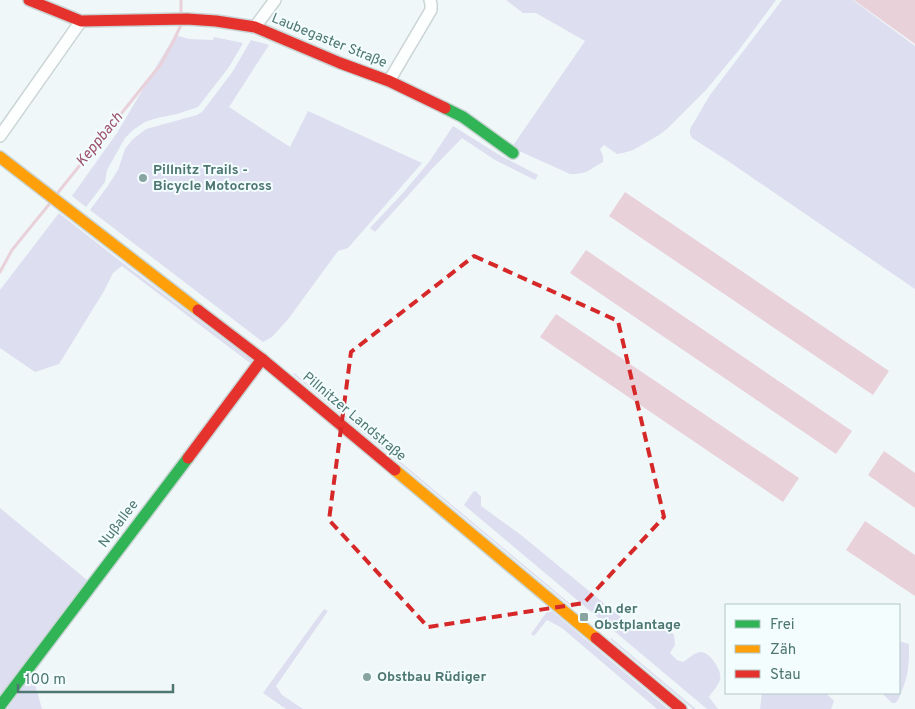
<svg xmlns="http://www.w3.org/2000/svg" width="915" height="709" viewBox="0 0 915 709" font-family="Overpass,sans-serif">
  <style>
    .green { fill: #dddef0 }
    .water { fill: #e9d1da }
    .lines { fill: none; stroke-linecap: round; stroke-linejoin: round }
    .stream { stroke: #e9d1da; stroke-width: 3 }
    .street-casing { stroke: #cbd5d5; stroke-width: 14 }
    .fast-casing { stroke: #c9d5d5; stroke-width: 14 }
    .slow-casing { stroke: #c9d5d5; stroke-width: 14 }
    .jam-casing { stroke: #c9d5d5; stroke-width: 14 }
    .street { stroke: #fdfefe; stroke-width: 11 }
    .fast { stroke: #30b455; stroke-width: 11 }
    .slow { stroke: #ff9f0a; stroke-width: 11 }
    .jam { stroke: #e5322d; stroke-width: 11 }
    .marked { fill: none; stroke: #d62828; stroke-width: 4; stroke-dasharray: 10 6; stroke-linejoin: round }
    .poi-dot { fill: #87a4a1; stroke: #f3fdfe; stroke-width: 2 }
    .labels { text-anchor: middle; dominant-baseline: central; stroke-width: 4; stroke-linejoin: round; paint-order: stroke }
    .street-label { font-size: 14px; fill: #4f7772; stroke: #f3fdfe }
    .poi-label { font-size: 14px; font-weight: bold; fill: #4f7772; stroke: #f3fdfe; text-anchor: start }
    .water-label { font-size: 15px; font-style: italic; fill: #9e536b; stroke: #f3fdfe }
  </style>
  <rect width="100%" height="100%" fill="#f0f7f8"/>
  <g class="green">
    <path d="M506,0h270l-37,50 -33,40 -39,39 -8,6 -26,15 -10,3 -6,1 -13,-9 -4,4 3,7v6l-17,10 -10,2h-6l-53,-24 -5,-3 73,-106 -49,-28h-13z"/>
    <path d="M782,0h71l62,46v243l-187,-128 -36,-23 -2,-4v-5l20,-34z"/>
    <path d="M175,35l14,4 24,1 1,-3 29,6 -14,24 -31,40 -21,7 -20,4 -12,4 -12,8 -8,8 -18,32 -2,12 -19,25 -14,-11 45,-63z"/>
    <path d="M251,40l18,5 -40,62 61,40 18,-36 114,52 -74,85 -10,3 -49,67 -17,19 -9,5 -173,-132 17,-23 11,-17 7,-21 7,-9 14,-11 51,-14 5,-3 31,-41z"/>
    <path d="M453,126l48,30 37,19 -3,5 -40,-20 -33,-22 -30,31 -57,63 -5,-4 32,-34 27,-32z"/>
    <path d="M59,213l65,51 129,97 1,5 -132,-100 -9,7 -9,18 -45,73 -24,8 -35,-24v-58z"/>
    <path d="M294,373l280,234 -1,1 -280,-234z"/>
    <path d="M476,491l5,6v9l40,29 113,93 8,3 17,-6 9,3 6,7 1,10 -5,8 7,7 6,2c5,-3 12,-10 18,-10 9,0 22,20 19,28 -2,6 -8,12 -11,17l9,12h-11l-243,-204 9,-13z"/>
    <path d="M0,508l87,72 -87,116z"/>
    <path d="M324,609l4,2 -52,75 6,9 21,14h-17l-23,-16z"/>
    <path d="M552,611l116,98h-11l-95,-81 -15,-8 -13,16 -3,-2 15,-21z"/>
    <path d="M611,638l85,71h-3l-83,-70z"/>
    <path d="M899,641l10,3c0,20 0,30 -8,49 -2,4 -2,7 -6,10h-3l-10,-10h17z"/>
    <path d="M32,674l10,35h-35z"/>
    <path d="M762,693h64l8,8 -3,8h-71z"/>
  </g>
  <g class="water">
    <path d="M854,0h61v44z"/>
    <path d="M625,192l264,179 -16,24 -264,-179z"/>
    <path d="M586,250l266,181 -16,23 -266,-181z"/>
    <path d="M556,314l243,164 -16,24 -243,-165z"/>
    <path d="M884,451l31,22v35l-47,-33z"/>
    <path d="M865,521l50,34v41l-69,-46z"/>
  </g>
  <g class="lines">
    <g class="stream">
      <path d="M181,0v14"/>
      <path d="M56,195l105,-131 12,-22 8,-17"/>
      <path d="M0,272l12,-22 39,-48"/>
    </g>
    <defs>
      <g id="street">
        <path d="M255,27l20,-27"/>
        <path d="M389,81l42,-71v-6l-1,-4"/>
        <path d="M0,136l81,-115"/>
      </g>
      <g id="fast">
        <path d="M445,108l18,9 50,36"/>
        <path d="M0,706l188,-248"/>
      </g>
      <g id="slow">
        <path d="M0,157l198,153"/>
        <path d="M395,470l201,168"/>
      </g>
      <g id="jam">
        <path d="M29,0l52,21 106,-2 29,2 39,6 85,36 49,18 56,27"/>
        <path d="M198,310l64,49 133,111"/>
        <path d="M188,458l74,-99"/>
        <path d="M596,638l85,71"/>
      </g>
    </defs>
    <use href="#street" class="street-casing"/>
    <use href="#fast" class="fast-casing"/>
    <use href="#slow" class="slow-casing"/>
    <use href="#jam" class="jam-casing"/>
    <use href="#street" class="street"/>
    <use href="#fast" class="fast"/>
    <use href="#slow" class="slow"/>
    <use href="#jam" class="jam"/>
  </g>
  <path class="marked" d="M474,256l144,65 46,196 -80,86 -156,24 -99,-107 22,-168z"/>
  <g class="poi-dot">
    <circle cx="143" cy="178" r="5"/>
    <rect x="579" y="612" width="10" height="10" rx="2.5"/>
    <circle cx="367" cy="677" r="5"/>
  </g>
  <g class="labels">
    <g class="street-label">
      <text transform="translate(329 41) rotate(22)">Laubegaster Straße</text>
      <text transform="translate(354 417) rotate(40)">Pillnitzer Landstraße</text>
      <text transform="translate(119 524) rotate(-53)">Nußallee</text>
    </g>
    <g class="poi-label">
      <text x="153" y="170">Pillnitz Trails -<tspan x="153" dy="16">Bicycle Motocross</tspan></text>
      <text x="594" y="609">An der<tspan x="594" dy="16">Obstplantage</tspan></text>
      <text x="377" y="677">Obstbau Rüdiger</text>
    </g>
    <g class="water-label">
      <text transform="translate(100 140) rotate(-51)">Keppbach</text>
    </g>
  </g>
  <rect x="725" y="604" width="175" height="90" fill="#f3fdfe" stroke="#b1c7c6"/>
  <rect x="735" y="620" width="25" height="8" fill="#30b455" stroke="#b1c7c6"/>
  <text x="770" y="629" font-size="15" fill="#4f7772">Frei</text>
  <rect x="735" y="645" width="25" height="8" fill="#ff9f0a" stroke="#b1c7c6"/>
  <text x="770" y="654" font-size="15" fill="#4f7772">Zäh</text>
  <rect x="735" y="670" width="25" height="8" fill="#e5322d" stroke="#b1c7c6"/>
  <text x="770" y="679" font-size="15" fill="#4f7772">Stau</text>
  <path d="M18 684v8h155v-8" fill="none" stroke="#4f7772" stroke-width="2.5"/>
  <text x="25" y="684" font-size="15" fill="#4f7772" stroke="#f3fdfe" stroke-width="4" paint-order="stroke">100 m</text>
</svg>
